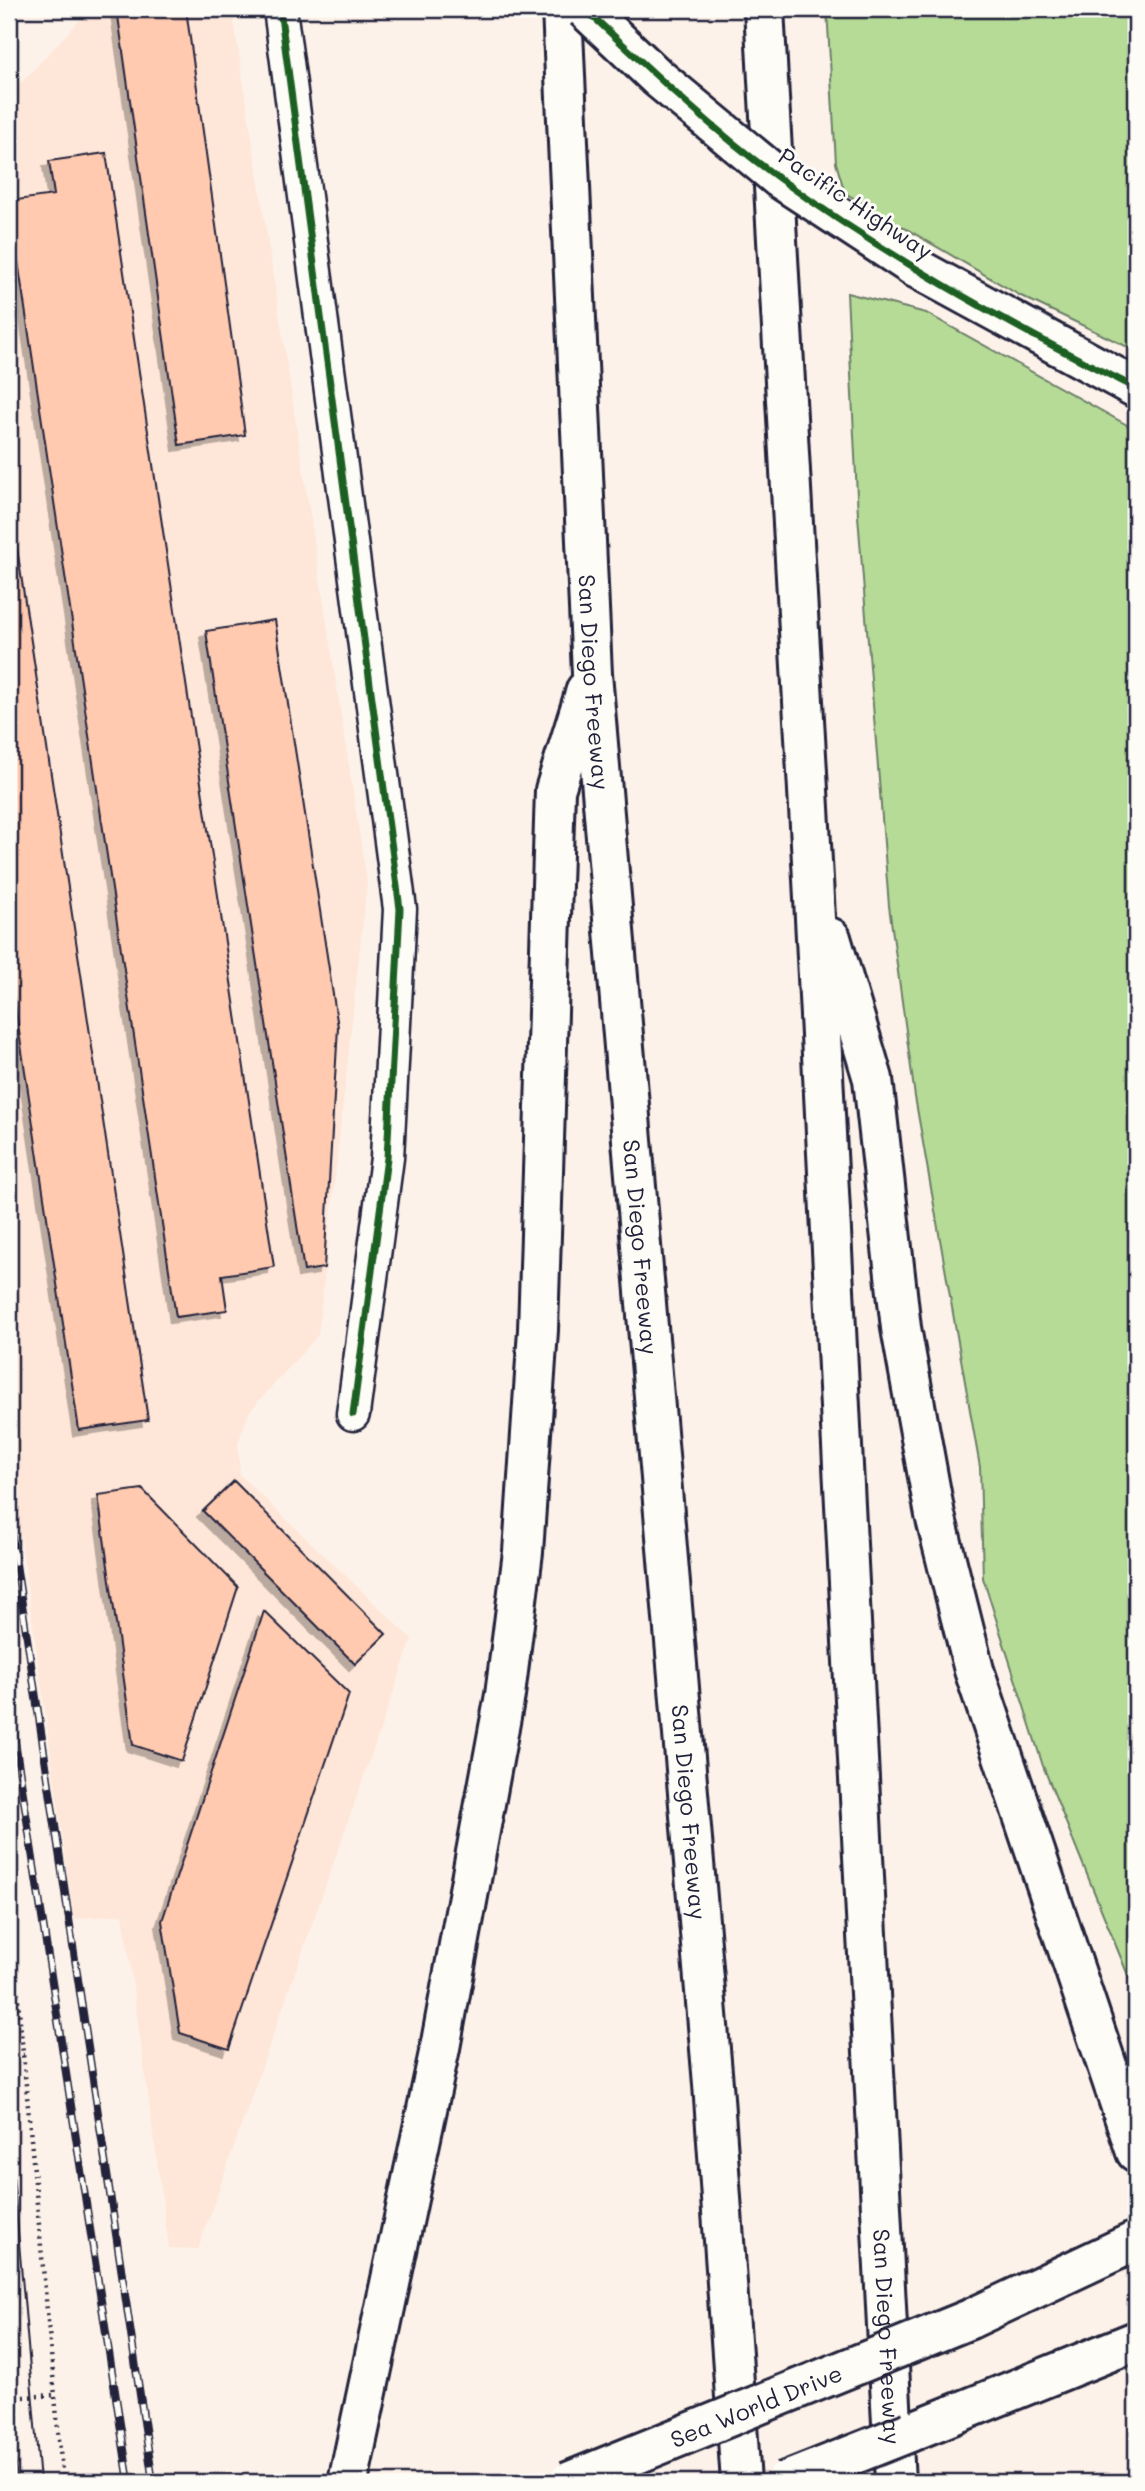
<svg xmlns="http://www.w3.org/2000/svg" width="1145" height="2491" viewBox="0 0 1145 2491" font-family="Mali,sans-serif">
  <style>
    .built { fill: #fee6d8 }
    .green { fill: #b6db97; stroke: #6c7e69; stroke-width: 2 }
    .building { fill: #ffcab0; stroke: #22223b; stroke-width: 2; filter: url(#shadow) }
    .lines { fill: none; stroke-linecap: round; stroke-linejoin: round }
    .minor-casing { stroke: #22223b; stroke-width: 37 }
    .primary-casing { stroke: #22223b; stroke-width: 44 }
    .motorway-casing { stroke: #22223b; stroke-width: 44 }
    .path { stroke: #22223b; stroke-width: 4.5; stroke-dasharray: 2 5; stroke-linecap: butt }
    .minor { stroke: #fdfcf7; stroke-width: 32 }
    .primary { stroke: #fdfcf7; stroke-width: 38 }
    .motorway { stroke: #fdfcf7; stroke-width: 38 }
    .tram { stroke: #22223b; stroke-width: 2 }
    .rail-casing { stroke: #22223b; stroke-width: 8 }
    .rail { stroke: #fdfcf7; stroke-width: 5; stroke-dasharray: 16; stroke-linecap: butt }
    .primary-bridge-casing { stroke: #22223b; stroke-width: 44; stroke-linecap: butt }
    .primary-bridge { stroke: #fdfcf7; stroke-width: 38 }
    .cycleway-casing { stroke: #fdfcf7; stroke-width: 11 }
    .cycleway { stroke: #1b5e20; stroke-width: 7 }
    .labels { text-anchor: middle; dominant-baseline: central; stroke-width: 6; stroke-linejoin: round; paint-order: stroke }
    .street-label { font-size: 23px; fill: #22223b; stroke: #fdfcf7 }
  </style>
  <defs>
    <filter id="shadow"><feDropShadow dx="-6" dy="6" stdDeviation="0" flood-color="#0004"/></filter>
  </defs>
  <rect width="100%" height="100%" fill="#fdf2e9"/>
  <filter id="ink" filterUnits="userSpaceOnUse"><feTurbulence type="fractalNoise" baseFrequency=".0143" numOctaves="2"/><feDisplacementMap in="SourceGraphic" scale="14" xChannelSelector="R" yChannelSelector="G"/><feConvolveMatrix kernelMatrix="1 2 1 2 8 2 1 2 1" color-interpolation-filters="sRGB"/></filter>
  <g filter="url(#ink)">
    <path class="built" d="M90,9h142l135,874 -49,452 -69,77 -11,31 2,32 172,164 -214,610 -29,-1 -46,-334 -49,5 -65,-466v-1357z"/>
    <g class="green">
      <path d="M827,9h309v342l-115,-55 -176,-103 -9,-30z"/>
      <path d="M847,293l79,20 210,117v1565l-93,-229 -60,-188 -3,-111 -65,-370 -26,-191 -31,-390z"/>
    </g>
    <g class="building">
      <path d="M117,9h69l59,426 -66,10z"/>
      <path d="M106,153l168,1114 -52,8 5,35 -51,7 -167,-1116 45,-6 -5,-34z"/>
      <path d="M9,495l139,925 -69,10 -70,-465z"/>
      <path d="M275,620l63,407 -14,241 -20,3 -98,-640z"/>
      <path d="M234,1481l152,153 -31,30 -152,-153z"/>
      <path d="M142,1489l96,98 -56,174 -49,-16 -35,-250z"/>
      <path d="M264,1611l85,83 -120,355 -49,-16 -18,-112z"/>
    </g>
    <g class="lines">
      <defs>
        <path id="minor" d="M280,9l120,900 -13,249 -34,256"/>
        <g id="primary">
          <path d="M916,268l220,120"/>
          <path d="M970,2319l166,-78"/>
          <path d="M910,2432l226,-91"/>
        </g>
        <g id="motorway">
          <path id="s1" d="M562,9l30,665 121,1410 28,398"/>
          <path id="s2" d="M764,9l49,870 82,1603"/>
          <path d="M831,938l42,141 28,249 34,187 39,155 162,482"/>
          <path d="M348,2482l92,-434 65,-353 18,-143 15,-222 17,-540 31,-100"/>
        </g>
      </defs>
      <use href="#minor" class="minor-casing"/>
      <use href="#primary" class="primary-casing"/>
      <use href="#motorway" class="motorway-casing"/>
      <g class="path">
        <path d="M9,1925h2l52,557"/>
        <path d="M9,2056l15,-1"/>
        <path d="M9,2398l46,-3"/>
      </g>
      <use href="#minor" class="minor"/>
      <use href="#primary" class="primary"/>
      <use href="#motorway" class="motorway"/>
      <g class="tram">
        <path d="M9,2129l31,353"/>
        <path d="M9,2393l8,89"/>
      </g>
      <defs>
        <g id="rail">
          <path d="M9,1517l144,965"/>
          <path d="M9,1703l120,779"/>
        </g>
      </defs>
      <use href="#rail" class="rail-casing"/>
      <use href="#rail" class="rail"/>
      <defs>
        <g id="primary-bridge">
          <path d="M585,9l73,69 121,100 137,90"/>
          <path id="s3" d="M568,2482l402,-163"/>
          <path d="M784,2482l126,-50"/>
        </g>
      </defs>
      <use href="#primary-bridge" class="primary-bridge-casing"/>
      <use href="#primary-bridge" class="primary-bridge"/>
      <defs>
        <g id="cycleway">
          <path d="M280,9l120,900 -13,249 -34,256"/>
          <path d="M585,9c62,58 126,120 195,170 111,80 234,149 356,209"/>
        </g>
      </defs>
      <use href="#cycleway" class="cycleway-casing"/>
      <use href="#cycleway" class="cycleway"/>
    </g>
  </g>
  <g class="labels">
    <g class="street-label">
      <text transform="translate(856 203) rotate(34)">Pacific Highway</text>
      <text stroke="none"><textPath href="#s1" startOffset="674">San Diego Freeway</textPath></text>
      <text stroke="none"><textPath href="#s1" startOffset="1241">San Diego Freeway</textPath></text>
      <text stroke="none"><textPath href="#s1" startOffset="1808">San Diego Freeway</textPath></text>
      <text stroke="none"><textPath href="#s2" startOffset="2331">San Diego Freeway</textPath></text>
      <text stroke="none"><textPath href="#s3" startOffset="203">Sea World Drive</textPath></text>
    </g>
  </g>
  <rect width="1145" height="2491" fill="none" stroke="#fdfcf7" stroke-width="35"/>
  <rect x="18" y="18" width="1110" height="2456" fill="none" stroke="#22223b" stroke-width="2.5" filter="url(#ink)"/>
</svg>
